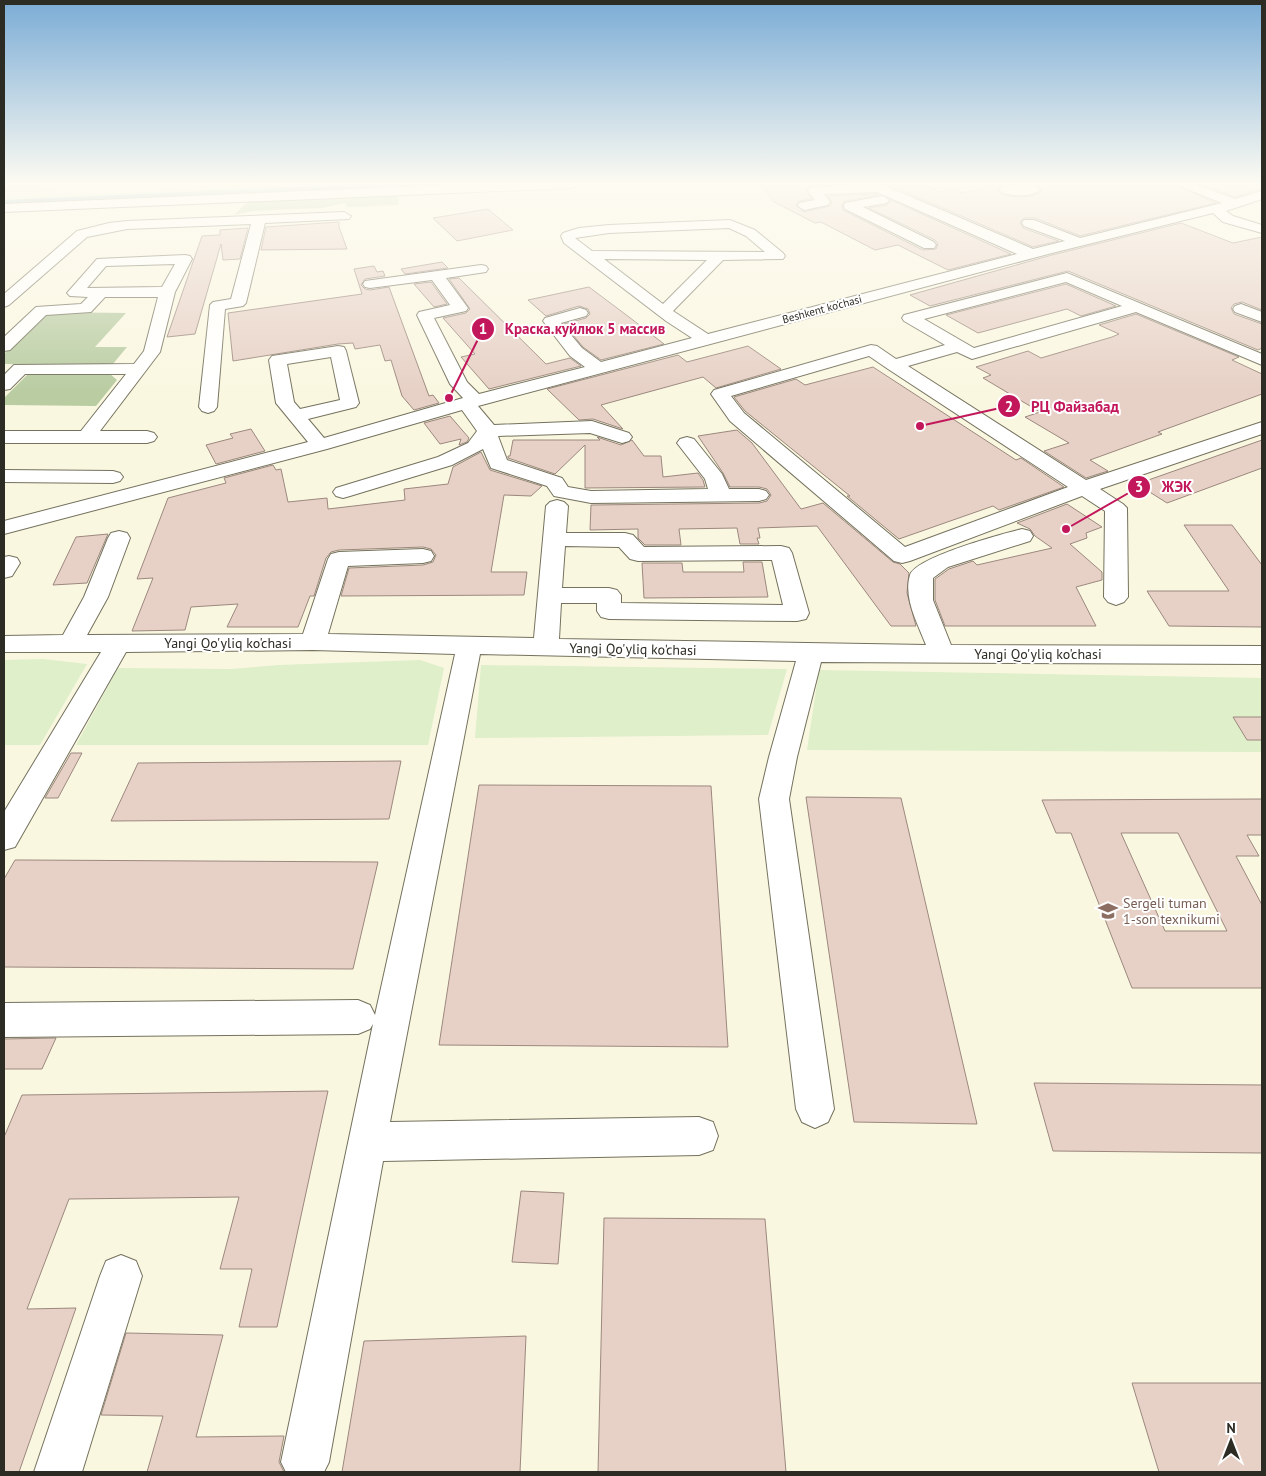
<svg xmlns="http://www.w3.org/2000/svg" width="1266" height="1476" viewBox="0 0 1266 1476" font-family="'PT Sans',sans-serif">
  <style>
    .green { fill: #deefca }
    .forest { fill: #b9cca2 }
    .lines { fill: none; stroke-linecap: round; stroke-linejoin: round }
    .canal { fill: #77a1bc; fill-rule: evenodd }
    .building { fill: #e7d1c6; stroke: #9c887e; fill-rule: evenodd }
    .minor-casing { stroke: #74715d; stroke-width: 2 }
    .minor { fill: #fff; fill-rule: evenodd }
    .labels { text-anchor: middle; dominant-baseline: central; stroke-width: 4; stroke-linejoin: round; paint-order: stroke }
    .far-street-label { font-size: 11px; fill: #2d2c24; stroke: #fff }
    .street-label { font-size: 14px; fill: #2d2c24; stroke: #fff }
    .education-label { font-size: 14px; fill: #785e54; stroke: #fff; text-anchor: start }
    .leader { fill: none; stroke: #c2185b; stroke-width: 2 }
    .callout-dot { fill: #c2185b; stroke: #fff; stroke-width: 2 }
    .mark-label { font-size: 15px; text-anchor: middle; font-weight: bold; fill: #fff }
    .callout-label { font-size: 15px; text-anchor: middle; font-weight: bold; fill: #c2185b; stroke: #fff; stroke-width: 4; stroke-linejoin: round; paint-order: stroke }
  </style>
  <rect width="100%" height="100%" fill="#faf7e1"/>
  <g class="green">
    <path d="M339,184l53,1 -388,15v-2z"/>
    <path d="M4,185v-1l159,1 -10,2 -149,5z"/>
    <path d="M923,185h97l-2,2 -82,3z"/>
    <path d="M43,659l44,5 -47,81h-36v-85z"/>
    <path d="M420,660l24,8 -16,77h-352l42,-77 113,1 48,-4z"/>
    <path d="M481,665l306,4 -19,66 -293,3z"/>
    <path d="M819,670l443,8v74l-455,-2z"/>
  </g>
  <g class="forest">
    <path d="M398,194v11l-51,2 -2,-4 -24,5 -68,3 -19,4 14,-14z"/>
    <path d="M47,312l79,1 -31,34h32l-15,18 -108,-1v-10z"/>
    <path d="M29,373h80l8,7 -21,26 -92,-1v-7z"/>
  </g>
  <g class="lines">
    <path class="canal" d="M367,184h98l-5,3 -456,19v-6z"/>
  </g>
  <g class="building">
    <path d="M761,184h75l-28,3 -2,4 6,8 -13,2 -3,4 8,7 26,-6 2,-4 -4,-6 49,-2 2,1 -34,6 -3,4 1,5 80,40 13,-1 2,-5 -3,-4 -66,-32 18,-3 4,-5 120,54 -63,16 -50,-25 -23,5 -54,-28 -6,1 -41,-21z"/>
    <path d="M887,184h36l17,8 12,-3 9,4 43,-9 -6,4v4l9,4 12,1 13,-1 9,-4 -3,-8h135l43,19 -136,33 -45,-18h-11l-4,4 3,6 36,13 -26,6z"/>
    <path d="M1201,184h61v5l-27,8z"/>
    <path d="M488,209l25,21 -56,11 -24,-23z"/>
    <path d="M339,222v5l8,22 -86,1 5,-23z"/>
    <path d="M1181,223l52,20 29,-6v73l-20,-8 -8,2 -3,4 3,6 28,10v24l-4,2 -190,-79 -138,35 -20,-11 142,-40z"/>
    <path d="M248,228l-8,31 -17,1 -2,-16 -26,90 -28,3 35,-101 18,-1v-5z"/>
    <path d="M442,262l6,6 -43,6 -4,-5z"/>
    <path d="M374,266l3,6 6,-1 2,5 -20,3 -4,6 4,4 5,1 19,-3 40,109 4,-1 6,8 -25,7 -12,-14 -11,-36 -6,1 -5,-16 -25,4 -2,-6 -15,1 -105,17 -5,-48 134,-19 -8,-25z"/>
    <path d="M459,278l87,86 24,-6 11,8 -92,23 -28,-32 14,-3 -32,-36 23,-5 4,-4 -21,-30z"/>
    <path d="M431,282l16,22 -13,3 -20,-23z"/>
    <path d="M1066,284l50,22 -35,10 -14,-7 -89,24 -32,-18z"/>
    <path d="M589,287l40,30 35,27 -63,16 -18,-13 -19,-23 22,-6 4,-4 -2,-5 -9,-3 -33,10 -18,-16z"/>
    <path d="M1136,314l103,43 -7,3 30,14v20l-104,38 4,2 -72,26 18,11 -22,7 -42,-27 25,-8 -44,-26 15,-5 -57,-34 8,-3 -15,-8 52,-16 13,7 71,-21 7,-3 -20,-9z"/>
    <path d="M748,346l33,23 -65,19 -13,-11 -102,28 22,24 -30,-10 -14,1 -32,-31 131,-34 9,7z"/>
    <path d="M873,367l143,93 5,-2 43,29 -65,23 -6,-4 -94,33 -52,-43h3l-105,-85 -11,-14 62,-18 9,6z"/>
    <path d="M450,416l19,22 -2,4 -8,3 2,-6 -21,5 -16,-21z"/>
    <path d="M251,429l14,22 -49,13 -10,-19 27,-7 -3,-4z"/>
    <path d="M737,430l15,13 49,66 22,-6 70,59 7,2 9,9 -2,20 9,33h-25l-74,-100 -59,2 2,10h-3l2,6h-19l-3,-16 -58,1 2,16h-36l-7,-7v-9l-48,1 1,-25 168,-2 8,-2 4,-6 -4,-6 -8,-2h-29l-7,-14 -25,-37z"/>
    <path d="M597,437l24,8 11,-5 12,16h17l2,21 35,-4 5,7 2,7 -120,1v-43l-30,29 -47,-16v-2h2l3,-16h87z"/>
    <path d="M1262,440v28l-95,35 -30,-19z"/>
    <path d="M481,452l9,18 52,16 -11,10 -27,-1 -13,77h36l-3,23 -183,1 8,-28 74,-3 10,-3 3,-7 -5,-6 -8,-2 -84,3 -8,2 -5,6 -12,38h-4l-12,31h-71l11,-23 -47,3 -6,23 -53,1 21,-53 -16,1 31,-81 58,-15 -2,-5 49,-13 3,5 5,-1 7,33 39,-4 1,11 77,-9 -1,-11 44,-5 5,-17z"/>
    <path d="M1067,504l35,23 -16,6 1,5 -17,6 32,28v8l-26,7 20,39h-151l-10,-26v-21l14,-10 24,-8 4,4 75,-17 -17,-12 -5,-7 -13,-6z"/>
    <path d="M1184,525h48l30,40v62l-93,-1 -22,-35h82z"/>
    <path d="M108,534l-21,49 -34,2 23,-48z"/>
    <path d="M743,562h19l6,35 -124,1 -2,-35h40l1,9h61z"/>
    <path d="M1233,717h29v23h-15z"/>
    <path d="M71,753h11l-24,45h-13z"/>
    <path d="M401,761l-12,58 -278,2 27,-58z"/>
    <path d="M479,785l232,1 17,261 -289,-2z"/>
    <path d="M806,797l95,1 76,326 -123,-2z"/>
    <path d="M1262,799v36h-15l12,21h-23l26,49v83h-130l-61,-155h-15l-14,-33zM1121,833h57l49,98h-62z"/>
    <path d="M15,860h11l352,2 -25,107 -349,-2v-88z"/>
    <path d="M56,1038l-14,31h-38v-30z"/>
    <path d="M1034,1083l228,2v68l-209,-2z"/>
    <path d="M328,1091l-51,236h-38l13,-58h-32l19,-72 -170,2 -42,110 49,-1 -57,164h-15v-335l18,-42z"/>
    <path d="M521,1191l43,2 -6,71 -46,-2z"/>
    <path d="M604,1218l161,1 21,253h-188z"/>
    <path d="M126,1333l97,2 -27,102 88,-1 -5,26 5,10h-137l16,-56 -62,-1z"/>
    <path d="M526,1336l-6,136h-178l22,-131z"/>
    <path d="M1132,1383h130v89h-103z"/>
  </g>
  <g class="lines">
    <defs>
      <g id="minor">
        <path d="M473,184h105l-6,4 -568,24v-8z"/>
        <path d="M875,184l8,1 150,64 32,-8 -41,-15 -2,-3 2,-3h10l46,18 142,-35 -47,-19h19l41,15 27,-8v8l-36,12 7,5 29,9v8l-39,-11 -10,-9 -161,40 -574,153 16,19 98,-4 37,12 3,4 -3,4 -7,2 -32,-10 -92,3 9,24 55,18 6,9 23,4 117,-2 -3,-10 -28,-36 3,-4 7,-2 7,2 28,35 7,15h30l7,2 3,4 -3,4 -7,2 -168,2 -37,-7 -7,-10 -56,-18 -8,-19 -31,16 -102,31 -7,2 -7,-2 -3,-4 3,-4 102,-31 30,-14 9,-12 -15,-21 -135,39 -323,85v-13l304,-79 -32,-39 -7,-43 3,-4 66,-10 6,1 2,4 13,52 -3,4 -48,12 16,19 139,-40 -13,-14 -33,-69 2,-3 31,-7 -18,-25 -62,8 -5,-1 -2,-3 2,-3 116,-16 5,1 2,3 -2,3 -40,6 22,30 -2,3 -32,7 33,64 12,12 106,-27 -15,-11 -27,-35 2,-3 35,-10 6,2 2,3 -2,3 -25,7 21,25 19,14 91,-24 -26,-17 -102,-78 -3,-7 2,-3 16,-5 30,-3 121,-5 25,10 28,23 2,3 -2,3 -60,1 -50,51 35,23 309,-80 -140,-62 -53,2 6,8 -2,3 -24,5 -6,-4 1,-3 16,-3 -7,-9 2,-3zM729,228l17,8 19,16 -173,-1 -17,-13 34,-5zM604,259l103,1 -44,44zM331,357l9,43 -40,9 -6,-7 -7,-38z"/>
        <path d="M1021,184h14l5,6c-7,7 -34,7 -41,0l6,-4h17z"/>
        <path d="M883,196l6,4 -2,3 -24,4 71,35 2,3 -2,3h-10l-79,-39 -1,-3 1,-3z"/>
        <path d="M344,212l7,4 -2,3 -84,4 -19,80 -3,3 -18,3 -8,98 -3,4 -6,2 -6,-2 -3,-4 11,-102 3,-3 18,-3 20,-75 -124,5 -40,8 -78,68 -5,2v-13l73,-63 32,-8 18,-2z"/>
        <path d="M185,255l5,1 2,3 -17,33 -15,60 -60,79h47l7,2 3,4 -3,4 -7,2h-143v-12h77l45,-57h-101l-15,15 -6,1v-15l10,-10 120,-1 10,-13 14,-54h-53l-14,15 -45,3 -36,35 -6,1v-14l32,-30 45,-3 7,-7 -18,-1 -3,-3 30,-34zM175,264l-13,23 -75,1 19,-22z"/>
        <path d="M1067,273l195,81v11l-126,-53 -164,47 -15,-7 -49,14 178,114 176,-58v12l-162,55 23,15 4,4 1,89 -4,5 -8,3 -8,-3 -4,-5 1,-86 -23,-15 -172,65 -8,2 -8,-2 -164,-140 -19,-27 3,-4 157,-45 6,1 19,13 49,-14 -41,-24 -2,-3 2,-3zM1066,282l56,24 -148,42 -50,-29zM869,356l19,13 180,118 -163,60 -161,-134 -13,-17z"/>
        <path d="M1241,304l21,8v10l-27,-10 -2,-3 2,-3z"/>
        <path d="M4,470l109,1 7,2 3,4 -3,4 -7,2 -109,-1z"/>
        <path d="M557,500l7,2 4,4 -2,27h59l8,2 11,12 137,-1 8,2 3,5 17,60 -3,6 -9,2 -188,-2 -8,-2 -4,-6v-8h-36l-2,36 367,6c-8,-21 -23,-47 -16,-70 6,-18 92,-41 112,-46l8,2 3,5 -3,5 -82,26 -15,11v22l18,45 311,1v18l-441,-2 -24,95 -8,42 45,310 -6,13 -13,6 -13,-6 -6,-13 -37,-310 10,-42 27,-96 -316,-7 -90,468 309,-5 14,5 5,14 -5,14 -14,5 -316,6 -54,301 -5,10h-38l-5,-10 92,-438 -3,5 -12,5 -354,3v-34l354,-3 12,5 5,10 80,-361 -142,-4 -187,2 -111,195 -11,3v-38l97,-160h-97v-16l59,-1 21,-38 24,-59 3,-5 8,-2 8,2 3,5 -22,59 -21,38 216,-1 25,-75 3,-5 8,-2 84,-3 8,2 3,5 -3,5 -8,2 -75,3 -20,68 206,4 12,-132 4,-4zM565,546l54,1 11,12 8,2 134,-1 11,45 -162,-2v-8l-4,-5 -8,-2h-47z"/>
        <path d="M9,556l8,2 3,5 -8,13 -8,2v-21z"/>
        <path d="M121,1255l15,6 6,15 -60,196h-48l66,-196 6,-15z"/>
      </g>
    </defs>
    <use href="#minor" class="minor-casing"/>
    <use href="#minor" class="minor"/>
  </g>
  <linearGradient id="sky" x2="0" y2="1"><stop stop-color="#7bacd6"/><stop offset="0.47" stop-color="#fdfbf2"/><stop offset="1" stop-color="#fdfbf2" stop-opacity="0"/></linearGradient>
  <rect width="1266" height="391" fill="url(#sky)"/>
  <defs>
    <symbol id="university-bare" viewBox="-9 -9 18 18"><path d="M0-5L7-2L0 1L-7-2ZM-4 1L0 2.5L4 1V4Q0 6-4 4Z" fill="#8d6e63" stroke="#fff" stroke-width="2.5" paint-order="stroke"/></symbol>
  </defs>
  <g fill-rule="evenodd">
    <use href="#university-bare" x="1094" y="897" width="28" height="28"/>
  </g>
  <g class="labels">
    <g class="far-street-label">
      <text transform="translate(822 309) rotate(-15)">Beshkent ko'chasi</text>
    </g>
    <g class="street-label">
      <text x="228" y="643">Yangi Qo'yliq ko'chasi</text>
      <text transform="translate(633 649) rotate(1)">Yangi Qo'yliq ko'chasi</text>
      <text x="1038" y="654">Yangi Qo'yliq ko'chasi</text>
    </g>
    <g class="education-label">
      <text x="1123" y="903">Sergeli tuman<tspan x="1123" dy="16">1-son texnikumi</tspan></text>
    </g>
  </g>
  <path class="leader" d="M449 398L483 329M920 426L1009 406M1066 529L1139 487"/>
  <g class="callout-dot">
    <circle cx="449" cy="398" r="5"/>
    <circle cx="920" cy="426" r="5"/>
    <circle cx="1066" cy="529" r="5"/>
    <circle cx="483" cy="329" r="12"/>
    <circle cx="1009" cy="406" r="12"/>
    <circle cx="1139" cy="487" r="12"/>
  </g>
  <g class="mark-label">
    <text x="483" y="334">1</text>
    <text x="1009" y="412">2</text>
    <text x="1139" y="492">3</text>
  </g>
  <g class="callout-label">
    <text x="585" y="334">Краска.куйлюк 5 массив</text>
    <text x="1075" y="412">РЦ Файзабад</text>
    <text x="1177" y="492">ЖЭК</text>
  </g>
  <rect width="1266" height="1476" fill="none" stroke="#2d2c24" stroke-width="10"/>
  <g transform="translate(1231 1441)" stroke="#ffffff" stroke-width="4" paint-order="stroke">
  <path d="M0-4L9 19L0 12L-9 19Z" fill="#2d2c24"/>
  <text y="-8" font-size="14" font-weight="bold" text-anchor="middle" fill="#2d2c24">N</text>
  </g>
</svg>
